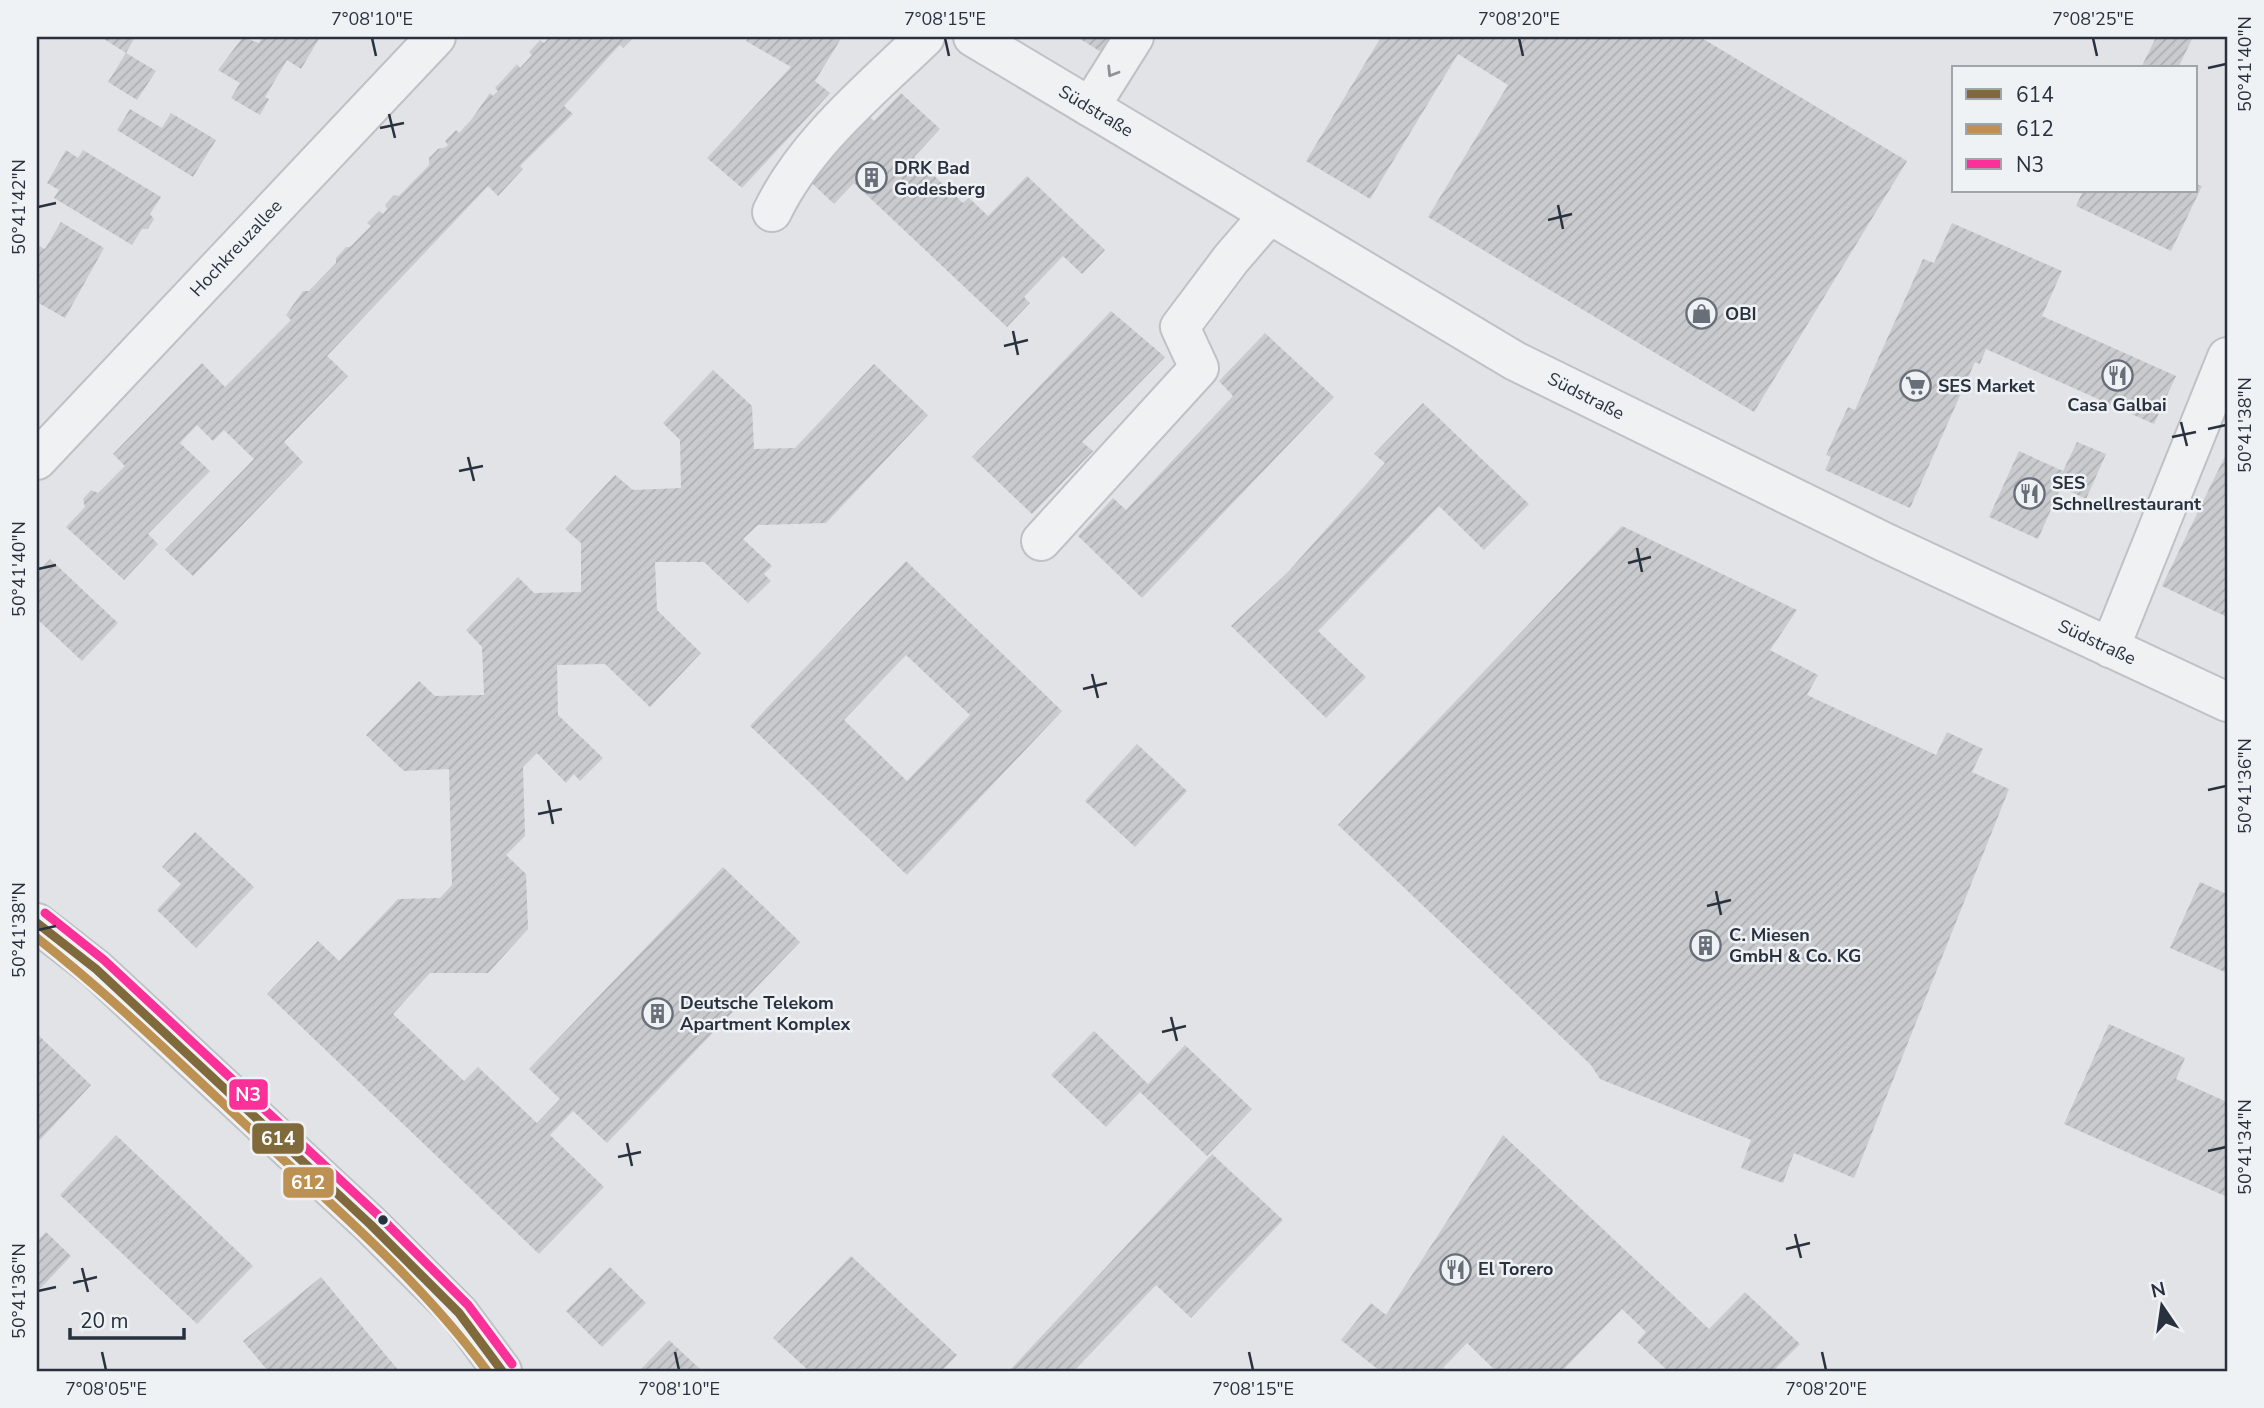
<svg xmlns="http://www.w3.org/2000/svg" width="2264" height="1408" viewBox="0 0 2264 1408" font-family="'Nunito Sans',sans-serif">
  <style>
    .building { fill: url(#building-hatch); fill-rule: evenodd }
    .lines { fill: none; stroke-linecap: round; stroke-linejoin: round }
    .minor-casing { stroke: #bfc1c4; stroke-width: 42 }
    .minor { stroke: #f0f1f3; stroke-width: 38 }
    .bus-1-casing { stroke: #eff2f5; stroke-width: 14 }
    .bus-2-casing { stroke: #eff2f5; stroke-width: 14 }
    .bus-3-casing { stroke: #eff2f5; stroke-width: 14 }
    .bus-1 { stroke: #806a3b; stroke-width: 9 }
    .bus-2 { stroke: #bc9152; stroke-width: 9 }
    .bus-3 { stroke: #fb3199; stroke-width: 9 }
    .oneway { stroke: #8c9198 }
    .ticks { fill: none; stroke: #29313e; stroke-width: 2.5 }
    .bus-dot { fill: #29313e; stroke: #eff2f5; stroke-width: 2.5 }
    .labels { text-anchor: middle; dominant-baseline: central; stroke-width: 5; stroke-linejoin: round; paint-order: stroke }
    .street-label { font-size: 18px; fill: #29313e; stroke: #eff2f5 }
    .poi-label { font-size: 18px; font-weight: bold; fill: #29313e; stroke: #eff2f5; text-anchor: start }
    .line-badge { stroke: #eff2f5; stroke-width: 2.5 }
    .badge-label { font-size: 19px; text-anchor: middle; font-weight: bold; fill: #fff }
    .neatline { fill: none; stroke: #29313e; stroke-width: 2.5 }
    .ticks-label { font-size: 18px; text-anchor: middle; fill: #29313e }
  </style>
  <defs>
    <pattern id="building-hatch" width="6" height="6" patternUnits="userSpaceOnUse" patternTransform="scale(1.75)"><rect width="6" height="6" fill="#c9cbce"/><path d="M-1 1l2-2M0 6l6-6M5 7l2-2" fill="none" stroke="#adafb2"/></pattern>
  </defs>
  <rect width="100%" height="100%" fill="#e1e3e6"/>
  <g class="building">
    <path d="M101,37h34l-9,16z"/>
    <path d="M243,37l16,6 3,-6h58l-19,32 -14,-9 -22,37 4,2 -9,16 -29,-17 9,-15 -22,-13z"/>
    <path d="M550,37h84l-11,11 -3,-3 -4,4 -52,57 9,8 -53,52 3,3 -25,27 -10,-10 -161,170 21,20 -64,66 19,20 -110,114 -28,-26 89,-91 -30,-29 -11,11 -16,-16 -17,18 30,28 -62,63 10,10 -34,36 -58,-53 19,-20 -2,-8 8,-9 7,3 27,-27 -12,-12 89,-91 23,24 66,-67 -5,-5 17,-24h6l27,-28v-5l10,-11h4l21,-21 -4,-3 12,-12 4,3 4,-5 -2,-4 9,-10 5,1 30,-31v-7l9,-9 8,-2 2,-2 -3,-4 11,-11 3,3 12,-13 19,-27 3,3 5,-5 -3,-3 22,-24 3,4 12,-13 -3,-3 11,-12 4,3z"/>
    <path d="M749,37h93l-27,44 15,12 -88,95 -35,-30 84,-91 -45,-26z"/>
    <path d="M1077,37h33l-9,15z"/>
    <path d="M1381,37h319l207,124 -153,251 -326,-195 80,-132 -50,-31 -88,145 -64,-38z"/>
    <path d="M2156,37h37l-15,31h-37z"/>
    <path d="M126,53l30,18 -19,29 -29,-18z"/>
    <path d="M901,93l39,36 -26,28 49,46 6,-5 19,18 39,-40 78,74 -23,24 -19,-18 -39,41 6,6 -23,24 -153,-144 -20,21 -33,-31 60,-65 13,13z"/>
    <path d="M130,109l32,19 9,-15 45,27 -23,37 -76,-47z"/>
    <path d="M66,150l12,8 5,-8 78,47 -11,17 4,5 -6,10h-6l-10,16 -78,-47 5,-8 -12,-7z"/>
    <path d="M2196,184l6,2 -31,65 -95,-45 7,-15h113z"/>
    <path d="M61,222l43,26 -39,70 -28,-16v-57l8,4z"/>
    <path d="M1952,223l110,48 -20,45 134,60 -22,48 -168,-75 -6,15 -5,-2 -65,146 -85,-38 6,-13 -5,-2 22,-48 7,3 68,-151 11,4z"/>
    <path d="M1111,311l54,46 -83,85 11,9 -61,63 -60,-57z"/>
    <path d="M1265,333l69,64 -192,201 -64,-62 35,-38 13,12 107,-114 -14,-15z"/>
    <path d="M874,364l54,51 -102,108 -68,2 -15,14 29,27 -8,8 7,7 -23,22 -44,-41h-49l2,48 44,43 -51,54 -45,-43 -48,1 1,50 45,43 -23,23 -6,-7 -8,9 -29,-30 -14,14 2,69 -19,19 20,19 2,55 -40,44h-58l-37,41 71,67 14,-14 59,56 23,-24 -31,-30 194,-202 77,75 -193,201 -34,-32 -23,24 54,52 -65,67 -272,-260 51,-53 21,20 59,-62 42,-1 12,-13 -3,-116 -45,2 -38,-36 53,-54 16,15 49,-1 -2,-48 -16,-17 52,-53 16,16 47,-1v-49l-16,-14 50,-54 18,15 48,-2 -1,-48 -17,-17 50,-53 39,36 2,43 41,-1z"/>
    <path d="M1423,403l106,101 -45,46 -45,-44 -121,125 48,46 -40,41 -95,-92 57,-54 97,-109 -11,-9z"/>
    <path d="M2077,442l29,12 -20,45 -25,-12 -23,52 -49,-22 30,-66 44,20z"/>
    <path d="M2227,452v165l-65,-31z"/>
    <path d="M1622,526l175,84 -27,40 48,25 -11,20 129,60 11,-23 36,17 -11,23 37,17 -155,389 -60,-25 -11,30 -42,-15 10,-28 -151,-61 -9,-14 -253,-240z"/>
    <path d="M50,559l68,64 -36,38 -45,-42v-46z"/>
    <path d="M906,561l156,150 -155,164 -157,-149zM906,655l64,60 -63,66 -63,-61z"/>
    <path d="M1137,744l50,47 -52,56 -50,-46z"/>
    <path d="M195,832l59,55 -58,61 -39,-38 24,-26 -19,-17z"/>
    <path d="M2200,882l27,12v79l-57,-25z"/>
    <path d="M2109,1024l76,34 -9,21 51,23v95l-163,-73z"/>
    <path d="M1094,1031l54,53 37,-39 67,64 -45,47 -67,-64 -34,35 -55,-52z"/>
    <path d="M37,1034l54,51 -52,56 -2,-2z"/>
    <path d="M116,1135l137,131 -56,58 -137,-129z"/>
    <path d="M1503,1135l206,194 36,-37 55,52 -27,27h-105l-31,-29 9,-10 -24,-23 -60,62h-66l-29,-28 -24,25 3,3h-66l-39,-31 30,-37 15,12z"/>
    <path d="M1212,1154l71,66 -92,98 -35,-33 -82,86h-65z"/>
    <path d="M46,1232l25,24 -34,36v-51z"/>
    <path d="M851,1256l106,99 -15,16h-133l-36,-33z"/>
    <path d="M610,1267l36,36 -44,44 -36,-36z"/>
    <path d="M321,1277l78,94h-131l-25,-30z"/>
    <path d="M669,1340l33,31h-63z"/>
  </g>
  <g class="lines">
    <defs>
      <g id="minor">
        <path d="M973,37l542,324 369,181 343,160"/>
        <path d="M1090,107l44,-70"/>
        <path d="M772,212c33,-69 99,-123 153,-175"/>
        <path d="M37,460l399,-423"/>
        <path d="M1041,541l158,-173 -19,-41 51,-68 38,-44"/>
        <path d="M2110,648l117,-291"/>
        <path d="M37,923l59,46 275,256 88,88 43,58"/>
      </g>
    </defs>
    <use href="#minor" class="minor-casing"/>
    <use href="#minor" class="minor"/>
    <defs>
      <path id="bus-1" d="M37,923l59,46 275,256 88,88 43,58"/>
      <path id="bus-2" d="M37,938c79,62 151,133 225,202 79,73 161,144 225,231"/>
      <path id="bus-3" d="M45,913l59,47 275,256 89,89 44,59"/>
    </defs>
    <use href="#bus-1" class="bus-1-casing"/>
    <use href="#bus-2" class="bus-2-casing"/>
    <use href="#bus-3" class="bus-3-casing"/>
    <use href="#bus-1" class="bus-1"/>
    <use href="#bus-2" class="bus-2"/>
    <use href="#bus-3" class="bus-3"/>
  </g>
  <defs><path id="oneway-chevron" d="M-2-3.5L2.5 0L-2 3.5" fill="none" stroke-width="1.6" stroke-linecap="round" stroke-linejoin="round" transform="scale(1.75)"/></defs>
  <use class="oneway" href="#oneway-chevron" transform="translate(1112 72) rotate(122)"/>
  <path class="ticks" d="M372,38l4,18M945,38l4,18M1519,38l4,18M2093,38l4,18M2208,68l18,-4M389,114l6,24M380,128l24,-5M1558,205l5,24M38,207l18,-4M1548,220l24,-6M1013,331l5,24M1004,346l24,-6M2181,422l6,24M2208,429l18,-4M2172,437l24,-5M468,457l6,24M459,471l24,-5M1637,548l5,24M1628,563l23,-6M38,569l18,-4M1092,674l6,24M1083,689l24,-6M2208,790l18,-4M548,800l5,24M538,814l24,-5M1716,891l5,24M1707,906l24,-6M38,930l18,-4M1171,1017l6,24M1162,1032l24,-6M627,1143l5,23M2208,1151l18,-4M618,1157l23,-5M1795,1234l6,24M1786,1249l24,-6M82,1268l6,24M73,1283l24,-6M38,1291l18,-4M102,1352l4,18M675,1352l4,18M1249,1352l4,18M1822,1352l4,18"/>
  <defs>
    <symbol id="building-ring" viewBox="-11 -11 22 22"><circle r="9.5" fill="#eff2f5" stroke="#696f79" stroke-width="1.5"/><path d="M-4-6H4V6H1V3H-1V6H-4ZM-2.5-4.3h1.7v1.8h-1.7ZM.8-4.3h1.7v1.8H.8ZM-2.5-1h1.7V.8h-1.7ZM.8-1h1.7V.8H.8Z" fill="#696f79"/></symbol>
    <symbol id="shop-ring" viewBox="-11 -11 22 22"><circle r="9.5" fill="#eff2f5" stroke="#696f79" stroke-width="1.5"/><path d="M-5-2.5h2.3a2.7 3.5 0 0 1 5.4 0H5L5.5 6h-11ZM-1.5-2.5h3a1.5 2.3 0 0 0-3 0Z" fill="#696f79"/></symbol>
    <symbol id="restaurant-ring" viewBox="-11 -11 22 22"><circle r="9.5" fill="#eff2f5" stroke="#696f79" stroke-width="1.5"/><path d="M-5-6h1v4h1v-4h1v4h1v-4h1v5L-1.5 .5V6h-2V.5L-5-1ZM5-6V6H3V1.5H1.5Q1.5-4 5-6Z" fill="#696f79"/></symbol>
    <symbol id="supermarket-ring" viewBox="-11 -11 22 22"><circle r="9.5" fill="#eff2f5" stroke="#696f79" stroke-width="1.5"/><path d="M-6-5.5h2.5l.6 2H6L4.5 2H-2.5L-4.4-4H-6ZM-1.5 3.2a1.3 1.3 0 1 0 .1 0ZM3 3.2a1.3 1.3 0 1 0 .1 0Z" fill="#696f79"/></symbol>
  </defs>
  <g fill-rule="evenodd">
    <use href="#building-ring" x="854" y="160" width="35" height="35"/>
    <use href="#shop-ring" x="1684" y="296" width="35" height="35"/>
    <use href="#restaurant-ring" x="2100" y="358" width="35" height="35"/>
    <use href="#supermarket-ring" x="1898" y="368" width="35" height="35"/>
    <use href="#restaurant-ring" x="2012" y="476" width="35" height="35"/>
    <use href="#building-ring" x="1688" y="928" width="35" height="35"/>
    <use href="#building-ring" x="640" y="996" width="35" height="35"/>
    <use href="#restaurant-ring" x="1438" y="1252" width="35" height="35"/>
  </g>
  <circle class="bus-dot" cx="383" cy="1220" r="6"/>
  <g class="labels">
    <g class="street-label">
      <text transform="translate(1096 111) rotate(31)">Südstraße</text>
      <text transform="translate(236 248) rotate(-47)">Hochkreuzallee</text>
      <text transform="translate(1586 396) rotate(27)">Südstraße</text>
      <text transform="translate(2097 642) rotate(25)">Südstraße</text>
    </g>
    <g class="poi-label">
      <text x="894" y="168">DRK Bad<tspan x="894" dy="21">Godesberg</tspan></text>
      <text x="1725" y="314">OBI</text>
      <text x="1938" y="386">SES Market</text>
      <text x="2117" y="405" text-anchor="middle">Casa Galbai</text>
      <text x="2052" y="483">SES<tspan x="2052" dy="21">Schnellrestaurant</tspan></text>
      <text x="1729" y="935">C. Miesen<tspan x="1729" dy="21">GmbH &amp; Co. KG</tspan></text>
      <text x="680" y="1003">Deutsche Telekom<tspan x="680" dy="21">Apartment Komplex</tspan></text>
      <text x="1478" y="1269">El Torero</text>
    </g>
  </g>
  <g class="line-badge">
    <rect x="228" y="1078" width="41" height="33" rx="7" fill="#fb3199"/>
    <rect x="251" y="1122" width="54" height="33" rx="7" fill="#806a3b"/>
    <rect x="282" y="1166" width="53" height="33" rx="7" fill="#bc9152"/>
  </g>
  <g class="badge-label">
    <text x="248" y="1101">N3</text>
    <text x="278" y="1145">614</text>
    <text x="308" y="1189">612</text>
  </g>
  <rect width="2264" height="1408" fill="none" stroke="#eff2f5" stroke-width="77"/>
  <rect x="1952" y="66" width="245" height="126" fill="#eff2f5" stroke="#a0a5ac" stroke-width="2"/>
  <rect x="1966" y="89" width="35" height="10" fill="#806a3b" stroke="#a0a5ac" stroke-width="2"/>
  <text x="2016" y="102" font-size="21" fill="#29313e">614</text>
  <rect x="1966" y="124" width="35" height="10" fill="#bc9152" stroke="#a0a5ac" stroke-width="2"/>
  <text x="2016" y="136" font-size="21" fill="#29313e">612</text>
  <rect x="1966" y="159" width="35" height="10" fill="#fb3199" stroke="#a0a5ac" stroke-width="2"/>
  <text x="2016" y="172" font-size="21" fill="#29313e">N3</text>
  <g transform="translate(2162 1306) rotate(347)" stroke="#eff2f5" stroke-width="5" paint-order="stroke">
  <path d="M0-5L12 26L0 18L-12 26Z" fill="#29313e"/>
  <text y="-10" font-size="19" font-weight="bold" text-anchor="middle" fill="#29313e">N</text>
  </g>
  <path d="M70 1328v10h114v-10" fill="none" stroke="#29313e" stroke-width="3.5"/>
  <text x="80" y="1328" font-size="21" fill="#29313e" stroke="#eff2f5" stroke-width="5" paint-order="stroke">20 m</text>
  <rect x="38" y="38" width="2188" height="1332" class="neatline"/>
  <g class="ticks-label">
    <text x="372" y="25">7°08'10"E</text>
    <text x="945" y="25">7°08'15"E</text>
    <text x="1519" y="25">7°08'20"E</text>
    <text x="2093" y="25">7°08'25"E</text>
    <text transform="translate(2245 64) rotate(-90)" y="6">50°41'40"N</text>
    <text transform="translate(19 207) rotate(-90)" y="6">50°41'42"N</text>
    <text transform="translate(2245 425) rotate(-90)" y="6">50°41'38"N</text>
    <text transform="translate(19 569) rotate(-90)" y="6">50°41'40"N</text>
    <text transform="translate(2245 786) rotate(-90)" y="6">50°41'36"N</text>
    <text transform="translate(19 930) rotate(-90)" y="6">50°41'38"N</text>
    <text transform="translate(2245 1147) rotate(-90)" y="6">50°41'34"N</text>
    <text transform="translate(19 1291) rotate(-90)" y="6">50°41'36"N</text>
    <text x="106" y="1395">7°08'05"E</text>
    <text x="679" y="1395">7°08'10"E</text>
    <text x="1253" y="1395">7°08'15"E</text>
    <text x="1826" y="1395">7°08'20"E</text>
  </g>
</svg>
